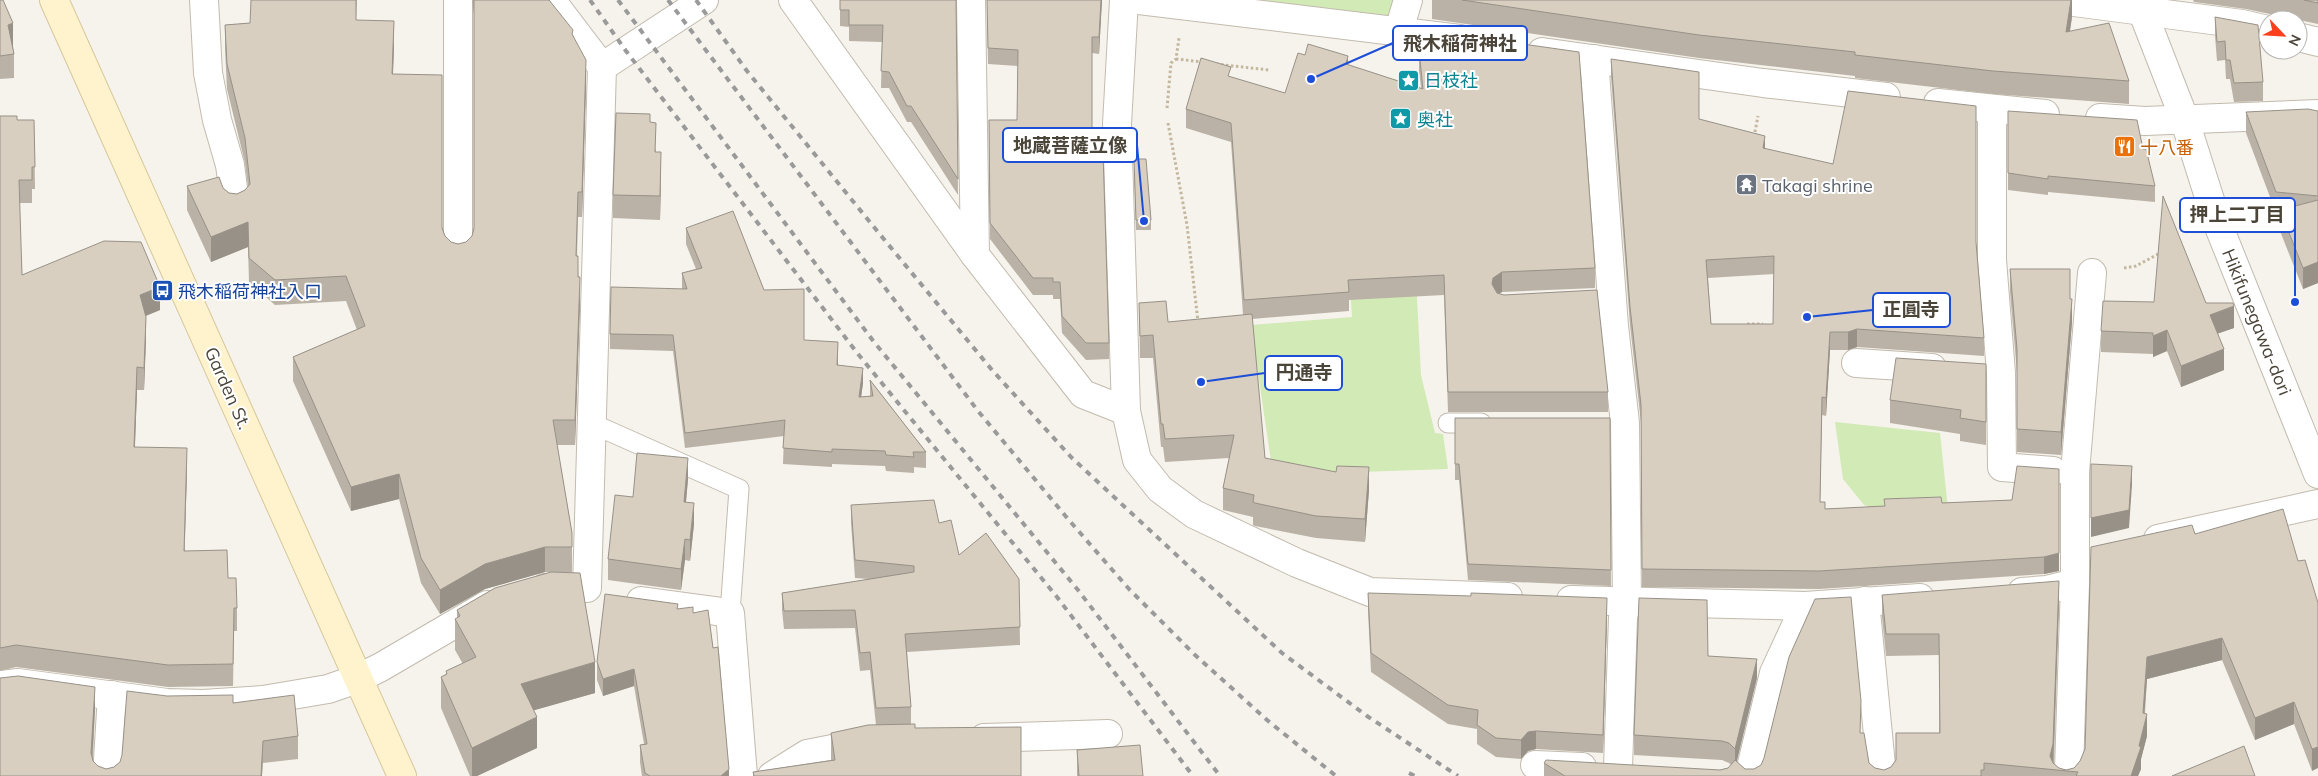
<svg xmlns="http://www.w3.org/2000/svg" width="2318" height="776" viewBox="0 0 2318 776" font-family="Mulish,'Noto Sans JP',sans-serif">
  <style>
    .green { fill: #d2eab5 }
    .lines { fill: none; stroke-linecap: round; stroke-linejoin: round }
    .service-casing { stroke: #c2bbae; stroke-width: 21 }
    .minor-casing { stroke: #c2bbae; stroke-width: 30 }
    .tertiary-casing { stroke: #c2bbae; stroke-width: 30 }
    .secondary-casing { stroke: #d6c79b; stroke-width: 30 }
    .path { stroke: #c4b79f; stroke-width: 3; stroke-dasharray: 2.5 2.5; stroke-linecap: butt }
    .service { stroke: #fff; stroke-width: 19 }
    .minor { stroke: #fff; stroke-width: 28 }
    .tertiary { stroke: #fff; stroke-width: 28 }
    .secondary { stroke: #fff3cd; stroke-width: 28 }
    .rail { stroke: #9a9a9a; stroke-width: 4; stroke-dasharray: 6 6; stroke-linecap: butt }
    .wall { fill: #bab2a6; fill-rule: evenodd }
    .shaded-wall { fill: #979187 }
    .building { fill: #d8cfc1; stroke: #979187; fill-rule: evenodd }
    .labels { text-anchor: middle; dominant-baseline: central; stroke-width: 4; stroke-linejoin: round; paint-order: stroke }
    .culture-label { font-size: 18px; fill: #0d838f; stroke: #fff; text-anchor: start }
    .food-label { font-size: 18px; fill: #c56008; stroke: #fff; text-anchor: start }
    .worship-label { font-size: 18px; fill: #5b616d; stroke: #fff; text-anchor: start }
    .transit-label { font-size: 18px; fill: #164399; stroke: #fff; text-anchor: start }
    .street-label { font-size: 18px; fill: #4b4439; stroke: #fff }
    .leader { fill: none; stroke: #1d4ed8; stroke-width: 2 }
    .callout-dot { fill: #1d4ed8; stroke: #fff; stroke-width: 2 }
    .callout { fill: #fff; stroke: #1d4ed8; stroke-width: 2 }
    .callout-label { font-size: 19px; text-anchor: middle; font-weight: bold; fill: #4b4439 }
  </style>
  <rect width="100%" height="100%" fill="#f6f3ec"/>
  <g class="green">
    <path d="M1244,0h153l-4,18z"/>
    <path d="M1342,166l69,17 10,192 14,58 8,1 5,35 -175,6 -22,-150 101,-8z"/>
    <path d="M1835,422l105,11 8,76 -65,2 -19,-6 -21,-26z"/>
  </g>
  <g class="lines">
    <defs>
      <g id="service">
        <path d="M1448,423h33"/>
        <path d="M593,424l146,65 -9,124"/>
      </g>
      <g id="minor">
        <path d="M204,0l4,73 9,47 13,45 5,38"/>
        <path d="M458,0v253"/>
        <path d="M551,0l51,67 102,-67"/>
        <path d="M793,0l182,255 108,139 43,17 11,49 23,29 34,25 103,49 73,29 138,5"/>
        <path d="M971,0l4,255"/>
        <path d="M1124,0l-7,124 9,287"/>
        <path d="M1139,0l321,39"/>
        <path d="M2059,0l183,24 26,6"/>
        <path d="M1399,30l9,-30"/>
        <path d="M2298,37l20,5"/>
        <path d="M1542,52l221,31 123,14"/>
        <path d="M1594,59l20,267 11,97 2,179 -4,15 -5,151"/>
        <path d="M1938,103l107,11"/>
        <path d="M1992,110v150l9,113 1,94 51,4"/>
        <path d="M2100,118l45,3 173,-7"/>
        <path d="M1856,363l76,5"/>
        <path d="M2158,539l160,-35"/>
        <path d="M545,588h42l15,-521"/>
        <path d="M2022,592l24,-2 29,-7"/>
        <path d="M1571,600l234,6 115,-8"/>
        <path d="M641,601l89,12 13,163"/>
        <path d="M1865,601l17,175"/>
        <path d="M0,685l18,-2 149,20 36,1 60,-4 65,-11 29,-10 24,-12 106,-62"/>
        <path d="M984,738l124,-4"/>
        <path d="M1535,765l47,2"/>
        <path d="M107,776l5,-81"/>
        <path d="M772,776l35,-22 61,-12"/>
        <path d="M1749,776l25,-103 31,-67"/>
        <path d="M2066,776l3,-6 6,-187v-111l17,-199"/>
      </g>
      <path id="tertiary" d="M2138,0l46,118 33,104 101,252"/>
      <path id="secondary" d="M54,0l348,776"/>
    </defs>
    <use href="#service" class="service-casing"/>
    <use href="#minor" class="minor-casing"/>
    <use href="#tertiary" class="tertiary-casing"/>
    <use href="#secondary" class="secondary-casing"/>
    <g class="path">
      <path d="M1176,59l27,3"/>
      <path d="M1216,64l53,6"/>
      <path d="M1167,108l4,-45 5,-4 3,-21"/>
      <path d="M1168,123l19,102 11,97"/>
      <path d="M1754,137l4,-21"/>
      <path d="M2124,268l12,-2 26,-14"/>
      <path d="M1747,324h16"/>
    </g>
    <use href="#service" class="service"/>
    <use href="#minor" class="minor"/>
    <use href="#tertiary" class="tertiary"/>
    <use href="#secondary" class="secondary"/>
    <g class="rail">
      <path d="M590,0l36,51 232,303 199,243 136,179"/>
      <path d="M618,0l256,342 204,248 142,186"/>
      <path d="M668,0l310,411 90,108 61,70 65,65 73,66 69,56"/>
      <path d="M696,0l51,71 131,161 114,138 79,87 211,196 85,63 91,60"/>
      <path d="M1409,773l6,3"/>
    </g>
  </g>
  <g class="wall">
    <path d="M0,0l13,47 1,7v24l-14,1z"/>
    <path d="M357,0l-1,20 38,26 -1,28 52,162 6,6 7,2 8,-2 6,-6 2,-8v-213l-2,-15h77l24,35 13,50 -4,132h-4l-1,39 3,46 -5,143h-18l15,88v39h-27l-60,17 -45,25 -19,-31 -22,-84 -48,12 -58,-130v-24l64,-27 -11,-29 -71,4 -26,-23 -1,-35 -37,15 -24,-52v-24l36,2 6,5 8,1 8,-4 3,-3 -3,-24 -18,-74 -2,-40v-24l25,-2z"/>
    <path d="M840,0h116l2,195 -47,-73h-4l-18,-34h-8l1,-46 -33,-1v-14l-9,-1z"/>
    <path d="M987,0h115l-3,54 -7,-1v99l17,191v16l-23,1 -24,-27 -2,-34h-7v-4h-20l-43,-56 -1,-119h28l1,-54 -30,-2z"/>
    <path d="M1432,0h640v17l-2,14 59,50v23l-136,-10 -138,-16v-2l-156,-18 -267,-39z"/>
    <path d="M2193,0h125v24l-72,-15 -52,-7z"/>
    <path d="M2215,17l48,65v19l-29,1 -4,-23h-4l-1,-19 -8,1 -2,-25z"/>
    <path d="M1419,51l176,217v20l-93,4 -3,2 109,98v20h-160l-4,-117 -95,5v11l-97,8 13,139 104,32 -4,52 -49,-4 -61,-12 -2,-1v-8l-30,-7v-22l6,-30 -64,4 -2,-15h-2l-8,-89h-13l-1,-55 29,19 75,-7 -12,-173 -45,-14v-19l45,-32 54,16 20,-38 43,10 73,23 -2,-18z"/>
    <path d="M1611,59l88,60 277,123 8,96v18l-127,-9 -9,3h-18l-4,66 -4,-1 -2,87 5,7 117,-6 70,-3 47,71 -15,3 -225,15 -177,-2 -1,-164 -11,-98 -19,-248zM1774,274l-1,50h-62l-3,-46z"/>
    <path d="M2008,111l135,38 12,37v16l-107,-10v3l-40,-5z"/>
    <path d="M2318,111v172l-15,6 -23,-58v-18h-4l-30,-80v-21z"/>
    <path d="M0,116l17,4h17l1,69h-3v14h-13l3,72 138,35 -14,6v23l-2,51h-7l-2,57 52,23 -3,81 44,27 9,30v23h-3l-1,55 -65,1 -152,-20 -16,4z"/>
    <path d="M650,122l11,54 -1,44 -47,-2v-23z"/>
    <path d="M1134,169l17,51v10h-15z"/>
    <path d="M686,228l78,62 40,50 34,17v8l25,18 -2,14 9,-1v-16l56,72v16l-12,-1v6l-28,-2 -1,-5 -53,-2v3l-49,-3 1,-28 -99,12 -12,-97 -63,-2v-15l72,-45v-16l14,-4 -10,-25z"/>
    <path d="M2010,269l60,30 2,23 -11,133 -44,-3v-79l-7,-81z"/>
    <path d="M2206,303l28,25 -17,6 7,36 -43,17 -14,-36 -14,6v-3l-52,-2v-21z"/>
    <path d="M1986,364v81l-26,-4v-7l-70,-11v-23z"/>
    <path d="M1455,418h155l1,168 -143,-6 -9,-100h-4z"/>
    <path d="M688,479l-2,23 8,22 -4,37 -5,-1 -4,30 -73,-10v-21l25,-62z"/>
    <path d="M851,505l88,18 20,32 60,24 1,66 -113,7 4,55v17l4,4 106,48h-268v-4l78,-12v-27l45,-8 -6,-55 -10,1 -5,-43 -71,1 -2,-19v-17l87,-14 -14,-1 -4,-55z"/>
    <path d="M2195,534l103,27 20,42 -6,168 -18,-47 -39,16 -33,-80 -75,19 -2,34 2,23 -6,23v10l-3,7h-594v-13l176,7 8,-2 3,-3 -2,-2 -7,-3 -88,-5v-20l74,-79 49,22 -21,84 9,7h9l107,-36 8,30 6,5 9,2 7,-3 5,-6v-28h43v-78l-53,1 -4,-39v-22l177,8 -5,161 5,4 7,2 8,-2 6,-7z"/>
    <path d="M1368,593l239,24 -4,136 -67,-4 -8,2 -7,8 -25,-2 -19,-13v-15l-29,-5 -77,-52 -3,-61z"/>
    <path d="M678,609l15,4 36,163h-87l-2,-14v-17l4,-1 -10,-58 -31,10 -6,-16v-18z"/>
    <path d="M457,610l138,83 -61,17 3,38 -60,28h-7l-29,-68v-31l5,-3v-3l17,-7 -8,-14v-31l2,-1z"/>
    <path d="M167,696l66,7 65,33v23l-35,4 -1,13h-262l95,-67 -2,49v3l5,5 8,3 8,-2 6,-5z"/>
    <path d="M1077,750l66,26h-66z"/>
  </g>
  <g class="shaded-wall">
    <path d="M1101,0h1l-3,54v-17z"/>
    <path d="M2071,0h1v17l-6,38v-23z"/>
    <path d="M394,21v25l-2,52v-24z"/>
    <path d="M13,23v24l-5,2v-24z"/>
    <path d="M1348,56v19l-2,-11z"/>
    <path d="M586,60v25l-4,132v-25z"/>
    <path d="M1765,136v18l-2,-6z"/>
    <path d="M661,152v24l-1,44v-24z"/>
    <path d="M248,222v25l-37,15v-25z"/>
    <path d="M2318,262v21l-15,6v-21z"/>
    <path d="M1502,272v20l-9,5 -1,-13 1,-6z"/>
    <path d="M580,277v25l-5,143v-25z"/>
    <path d="M160,287v23l-20,8v-23z"/>
    <path d="M2072,299v23l-11,133v-23z"/>
    <path d="M2234,306v22l-24,8v-21z"/>
    <path d="M146,317v22l-2,51v-22z"/>
    <path d="M1857,329v18l-9,3v-18z"/>
    <path d="M2167,330v21l-14,6v-21z"/>
    <path d="M1830,332v18l-4,66v-18z"/>
    <path d="M838,342v15l-1,23v-15z"/>
    <path d="M2224,349v21l-43,17v-21z"/>
    <path d="M137,367v23l-3,79v-22z"/>
    <path d="M863,368v15l-4,29v-15z"/>
    <path d="M187,448v22l-3,104v-23z"/>
    <path d="M688,458v21l-4,44v-21z"/>
    <path d="M2132,466v19l-3,43 -38,9v-19z"/>
    <path d="M1369,467v23l-4,52v-23z"/>
    <path d="M399,474v25l-48,12v-24z"/>
    <path d="M694,503v21l-4,37v-21z"/>
    <path d="M685,539v21l-4,30v-21z"/>
    <path d="M545,547v25l-60,17 -45,25v-24l45,-26z"/>
    <path d="M2059,553v18l-15,3v-17z"/>
    <path d="M2059,581v22l-6,163 -3,-10z"/>
    <path d="M1607,598v19l-4,136v-18z"/>
    <path d="M2222,638v22l-75,19 -4,50 4,-15v22l-6,23v10l-3,7h-7l12,-63 4,-56z"/>
    <path d="M1757,659v19l-22,91v-20z"/>
    <path d="M595,662v31l-74,21v-30z"/>
    <path d="M634,669v17l-31,10v-17z"/>
    <path d="M95,687v22l-4,67v-23z"/>
    <path d="M2294,702v22l-39,16v-22z"/>
    <path d="M537,717v31l-60,28h-5v-28z"/>
    <path d="M1536,731v18l-8,2 -7,8v-19l7,-8z"/>
    <path d="M263,741l-1,35h-1z"/>
    <path d="M2318,747v21l-6,3v-22z"/>
    <path d="M729,769v7h-8z"/>
  </g>
  <g class="building">
    <path d="M0,0h3l10,23 -5,2 6,29 -14,2z"/>
    <path d="M251,0h105v20l38,1 -2,53 50,1v153l3,8 6,6 7,2 8,-2 6,-6 2,-8v-228h75l24,30 -1,4 14,26 -4,132h-4l-2,64h2v21h2l-5,143h-22l19,113v14h-27l-60,17 -45,26 -19,-32 -22,-84 -48,13 -58,-130 72,-31 -19,-50 -71,4 -26,-22 -1,-36 -37,15 -24,-51 32,-9 4,11 6,5 8,1 8,-4 5,-6 -5,-46 -18,-74 -2,-39 25,-2z"/>
    <path d="M840,0h116l2,179 -47,-73h-4l-18,-34 -8,-1 2,-46h-34v-15h-9z"/>
    <path d="M987,0h114l-2,37h-7v115h11l6,191h-23l-24,-27 -2,-34h-7v-4h-20l-43,-55 -1,-103h28l1,-70 -30,-2z"/>
    <path d="M1462,0h609l-5,32 43,-9 20,58 -136,-10 -138,-16v-3l-156,-17z"/>
    <path d="M2304,0h14v3z"/>
    <path d="M2215,17l43,8 5,57 -29,1 -4,-23h-4l-1,-19 -8,1z"/>
    <path d="M1424,30l155,22 16,216 -93,4 -9,6 -1,6 5,9 7,2 93,-5 11,102h-160l-4,-117 -96,5 1,12 -105,8 -13,-177 -45,-14 15,-51 30,9 -3,9 57,17 13,-40 7,2 3,-11 40,12 -2,8 77,25 -4,-38z"/>
    <path d="M1611,59l88,13v47l66,17 -2,12 70,16 15,-73 128,15v136l8,96 -127,-9 -9,3h-18l-4,66 -4,-1 -2,105h5v7l60,-3 -1,-7 57,-2 1,6 70,-3 5,-34 42,3v84l-15,4 -225,14 -177,-2 -1,-164 -11,-98zM1774,256l-1,68h-62l-5,-64z"/>
    <path d="M2308,109l10,2v85l-42,-4 -30,-80z"/>
    <path d="M2008,111l129,9 6,29h3l9,37 -107,-10v3l-40,-6z"/>
    <path d="M616,113l34,1v8l6,1 -1,29h6l-1,44 -47,-1z"/>
    <path d="M0,116h17v4h17l1,47h-3v13h-13l3,95 82,-34 37,1 19,45 -20,8 6,22 -2,51 -7,-1 -3,80 53,1 -3,103 43,-1 1,28h8l1,30h-3l-1,56 -65,1 -152,-20 -16,3z"/>
    <path d="M1134,159h12l5,61h-15z"/>
    <path d="M2163,196l43,107h27l1,3 -24,9 14,34 -43,17 -14,-36 -14,6v-3l-52,-2 2,-30 51,1z"/>
    <path d="M2318,200v62l-15,6 -23,-58z"/>
    <path d="M733,211l31,79 40,-1v51l34,2 -1,23 26,3 -4,29 14,-1 -3,-16 56,72h-13l1,5 -28,-2 -1,-4 -53,-2v3l-49,-4 2,-28 -100,13 -12,-98 -63,-1 1,-47 76,2 -5,-16 20,-5 -16,-40z"/>
    <path d="M2010,269h60v30h2l-11,133 -44,-3v-80z"/>
    <path d="M1166,301l2,21 84,-8 13,144 71,14 1,-6 32,1 -4,52 -49,-3 -61,-13 -2,-1 1,-7 -31,-7 11,-53 -69,4 -2,-15h-2l-8,-89 -13,1 -1,-33z"/>
    <path d="M1896,358l90,6v58l-26,-4 1,-8 -71,-10z"/>
    <path d="M1455,418h155l1,152 -143,-6 -9,-100h-4z"/>
    <path d="M637,453l51,5 -4,44 10,1 -4,37 -5,-1 -4,30 -73,-10 7,-64 18,2z"/>
    <path d="M2091,464l41,2 -3,44 -38,8z"/>
    <path d="M934,500l5,23 12,-3 8,35 27,-22 33,46 1,48 -115,7 6,73 -35,1 -6,-56 -10,1 -5,-43 -71,1 -2,-18 132,-21v-6l-59,-6 -4,-55z"/>
    <path d="M2283,509l15,52 7,-1 13,43v144l-6,2 -18,-47 -39,16 -33,-80 -75,19 -4,56 4,1 -8,32 2,1 -10,29h-55l2,-4 -94,-9v7h-3v6h-416l-21,-13 2,-3 174,10 8,-2 7,-8 10,9h9l7,-4 3,-7 25,-101 26,-58 36,-2 10,104 -1,32h4l5,30 6,5 9,2 7,-3 5,-7v-27h44l-1,-99h-53l-4,-39 177,-14 -6,163 -3,12 3,7 6,5 7,2 8,-2 6,-7 5,-12 6,-202 101,-22 3,9z"/>
    <path d="M551,572l29,1 15,89 -74,22 16,33 -65,31 -31,-71 6,-3 -1,-3 30,-14 -21,-38 5,-3 -3,-6 38,-22z"/>
    <path d="M1368,593l103,3v-3l136,5 -4,137 -67,-4 -8,1 -7,8 -25,-2 -19,-13 1,-15 -30,-5 -77,-52z"/>
    <path d="M605,594l73,10 -1,5 16,-2v6l15,-3 5,38 5,-1 11,122 -8,7h-71l-5,-3 -5,-28 7,-1 -13,-75 -31,10 -6,-17z"/>
    <path d="M1639,598l68,2 1,56 49,3 -22,90 -6,-6 -7,-2 -88,-6z"/>
    <path d="M18,676l77,11 -4,66 2,8 5,5 8,3 8,-2 6,-5 2,-7 5,-64 40,5 66,-1v8l61,-8 4,41 -35,5 -2,35h-261v-98z"/>
    <path d="M915,724v4l106,-1v49h-267l-1,-4 82,-12 -4,-27 37,-8z"/>
    <path d="M1140,745l3,31h-64l-2,-26z"/>
    <path d="M2244,746l11,30h-83z"/>
  </g>
  <defs>
    <symbol id="sight-square" viewBox="-11 -11 22 22"><rect x="-9" y="-9" width="18" height="18" rx="4" fill="#0f9aa8" stroke="#fff"/><path d="M0-6L1.8-2.2L6-1.7L2.9 1.2L3.7 5.4L0 3.3L-3.7 5.4L-2.9 1.2L-6-1.7L-1.8-2.2Z" fill="#fff"/></symbol>
    <symbol id="restaurant-square" viewBox="-11 -11 22 22"><rect x="-9" y="-9" width="18" height="18" rx="4" fill="#e8710a" stroke="#fff"/><path d="M-5-6h1v4h1v-4h1v4h1v-4h1v5L-1.5 .5V6h-2V.5L-5-1ZM5-6V6H3V1.5H1.5Q1.5-4 5-6Z" fill="#fff"/></symbol>
    <symbol id="temple-square" viewBox="-11 -11 22 22"><rect x="-9" y="-9" width="18" height="18" rx="4" fill="#6b7280" stroke="#fff"/><path d="M0-6L5-2H3V0L6.5 2.5H4V6H1.5V3h-3V6H-4V2.5H-6.5L-3 0V-2H-5Z" fill="#fff"/></symbol>
    <symbol id="bus-square" viewBox="-11 -11 22 22"><rect x="-9" y="-9" width="18" height="18" rx="4" fill="#1a4fb4" stroke="#fff"/><path d="M-5-6H5V4H4V6H2V4H-2V6H-4V4H-5ZM-3.5-4V0h7V-4ZM-3.5 1.2v1.5H-2V1.2ZM2 1.2v1.5H3.5V1.2Z" fill="#fff"/></symbol>
  </defs>
  <g fill-rule="evenodd">
    <use href="#sight-square" x="1396" y="68" width="25" height="25"/>
    <use href="#sight-square" x="1388" y="106" width="25" height="25"/>
    <use href="#restaurant-square" x="2112" y="134" width="25" height="25"/>
    <use href="#temple-square" x="1734" y="172" width="25" height="25"/>
    <use href="#bus-square" x="150" y="278" width="25" height="25"/>
  </g>
  <g class="labels">
    <g class="culture-label">
      <text x="1424" y="80">日枝社</text>
      <text x="1417" y="119">奥社</text>
    </g>
    <g class="food-label">
      <text x="2140" y="147">十八番</text>
    </g>
    <g class="worship-label">
      <text x="1762" y="185">Takagi shrine</text>
    </g>
    <g class="transit-label">
      <text x="178" y="291">飛木稲荷神社入口</text>
    </g>
    <g class="street-label">
      <text transform="translate(2257 322) rotate(68)">Hikifunegawa-dori</text>
      <text transform="translate(228 388) rotate(66)">Garden St.</text>
    </g>
  </g>
  <path class="leader" d="M1311 79L1393 43M1144 221L1137 145M2295 302L2295 215M1807 317L1873 310M1201 382L1265 373"/>
  <g class="callout-dot">
    <circle cx="1311" cy="79" r="5"/>
    <circle cx="1144" cy="221" r="5"/>
    <circle cx="2295" cy="302" r="5"/>
    <circle cx="1807" cy="317" r="5"/>
    <circle cx="1201" cy="382" r="5"/>
  </g>
  <g class="callout">
    <rect x="1393" y="26" width="134" height="34" rx="5"/>
    <rect x="1003" y="128" width="134" height="34" rx="5"/>
    <rect x="2180" y="198" width="115" height="34" rx="5"/>
    <rect x="1873" y="293" width="77" height="34" rx="5"/>
    <rect x="1265" y="356" width="77" height="34" rx="5"/>
  </g>
  <g class="callout-label">
    <text x="1460" y="50">飛木稲荷神社</text>
    <text x="1070" y="152">地蔵菩薩立像</text>
    <text x="2237" y="221">押上二丁目</text>
    <text x="1911" y="316">正圓寺</text>
    <text x="1304" y="379">円通寺</text>
  </g>
  <g transform="translate(2283 35) rotate(115)"><circle r="24" fill="#ffffff" stroke="#b7b4b0"/>
  <path d="M0-4L9 19L0 12L-9 19Z" fill="#fc3f1d"/>
  <text y="-8" font-size="14" font-weight="bold" text-anchor="middle" fill="#4b4439">N</text>
  </g>
</svg>
